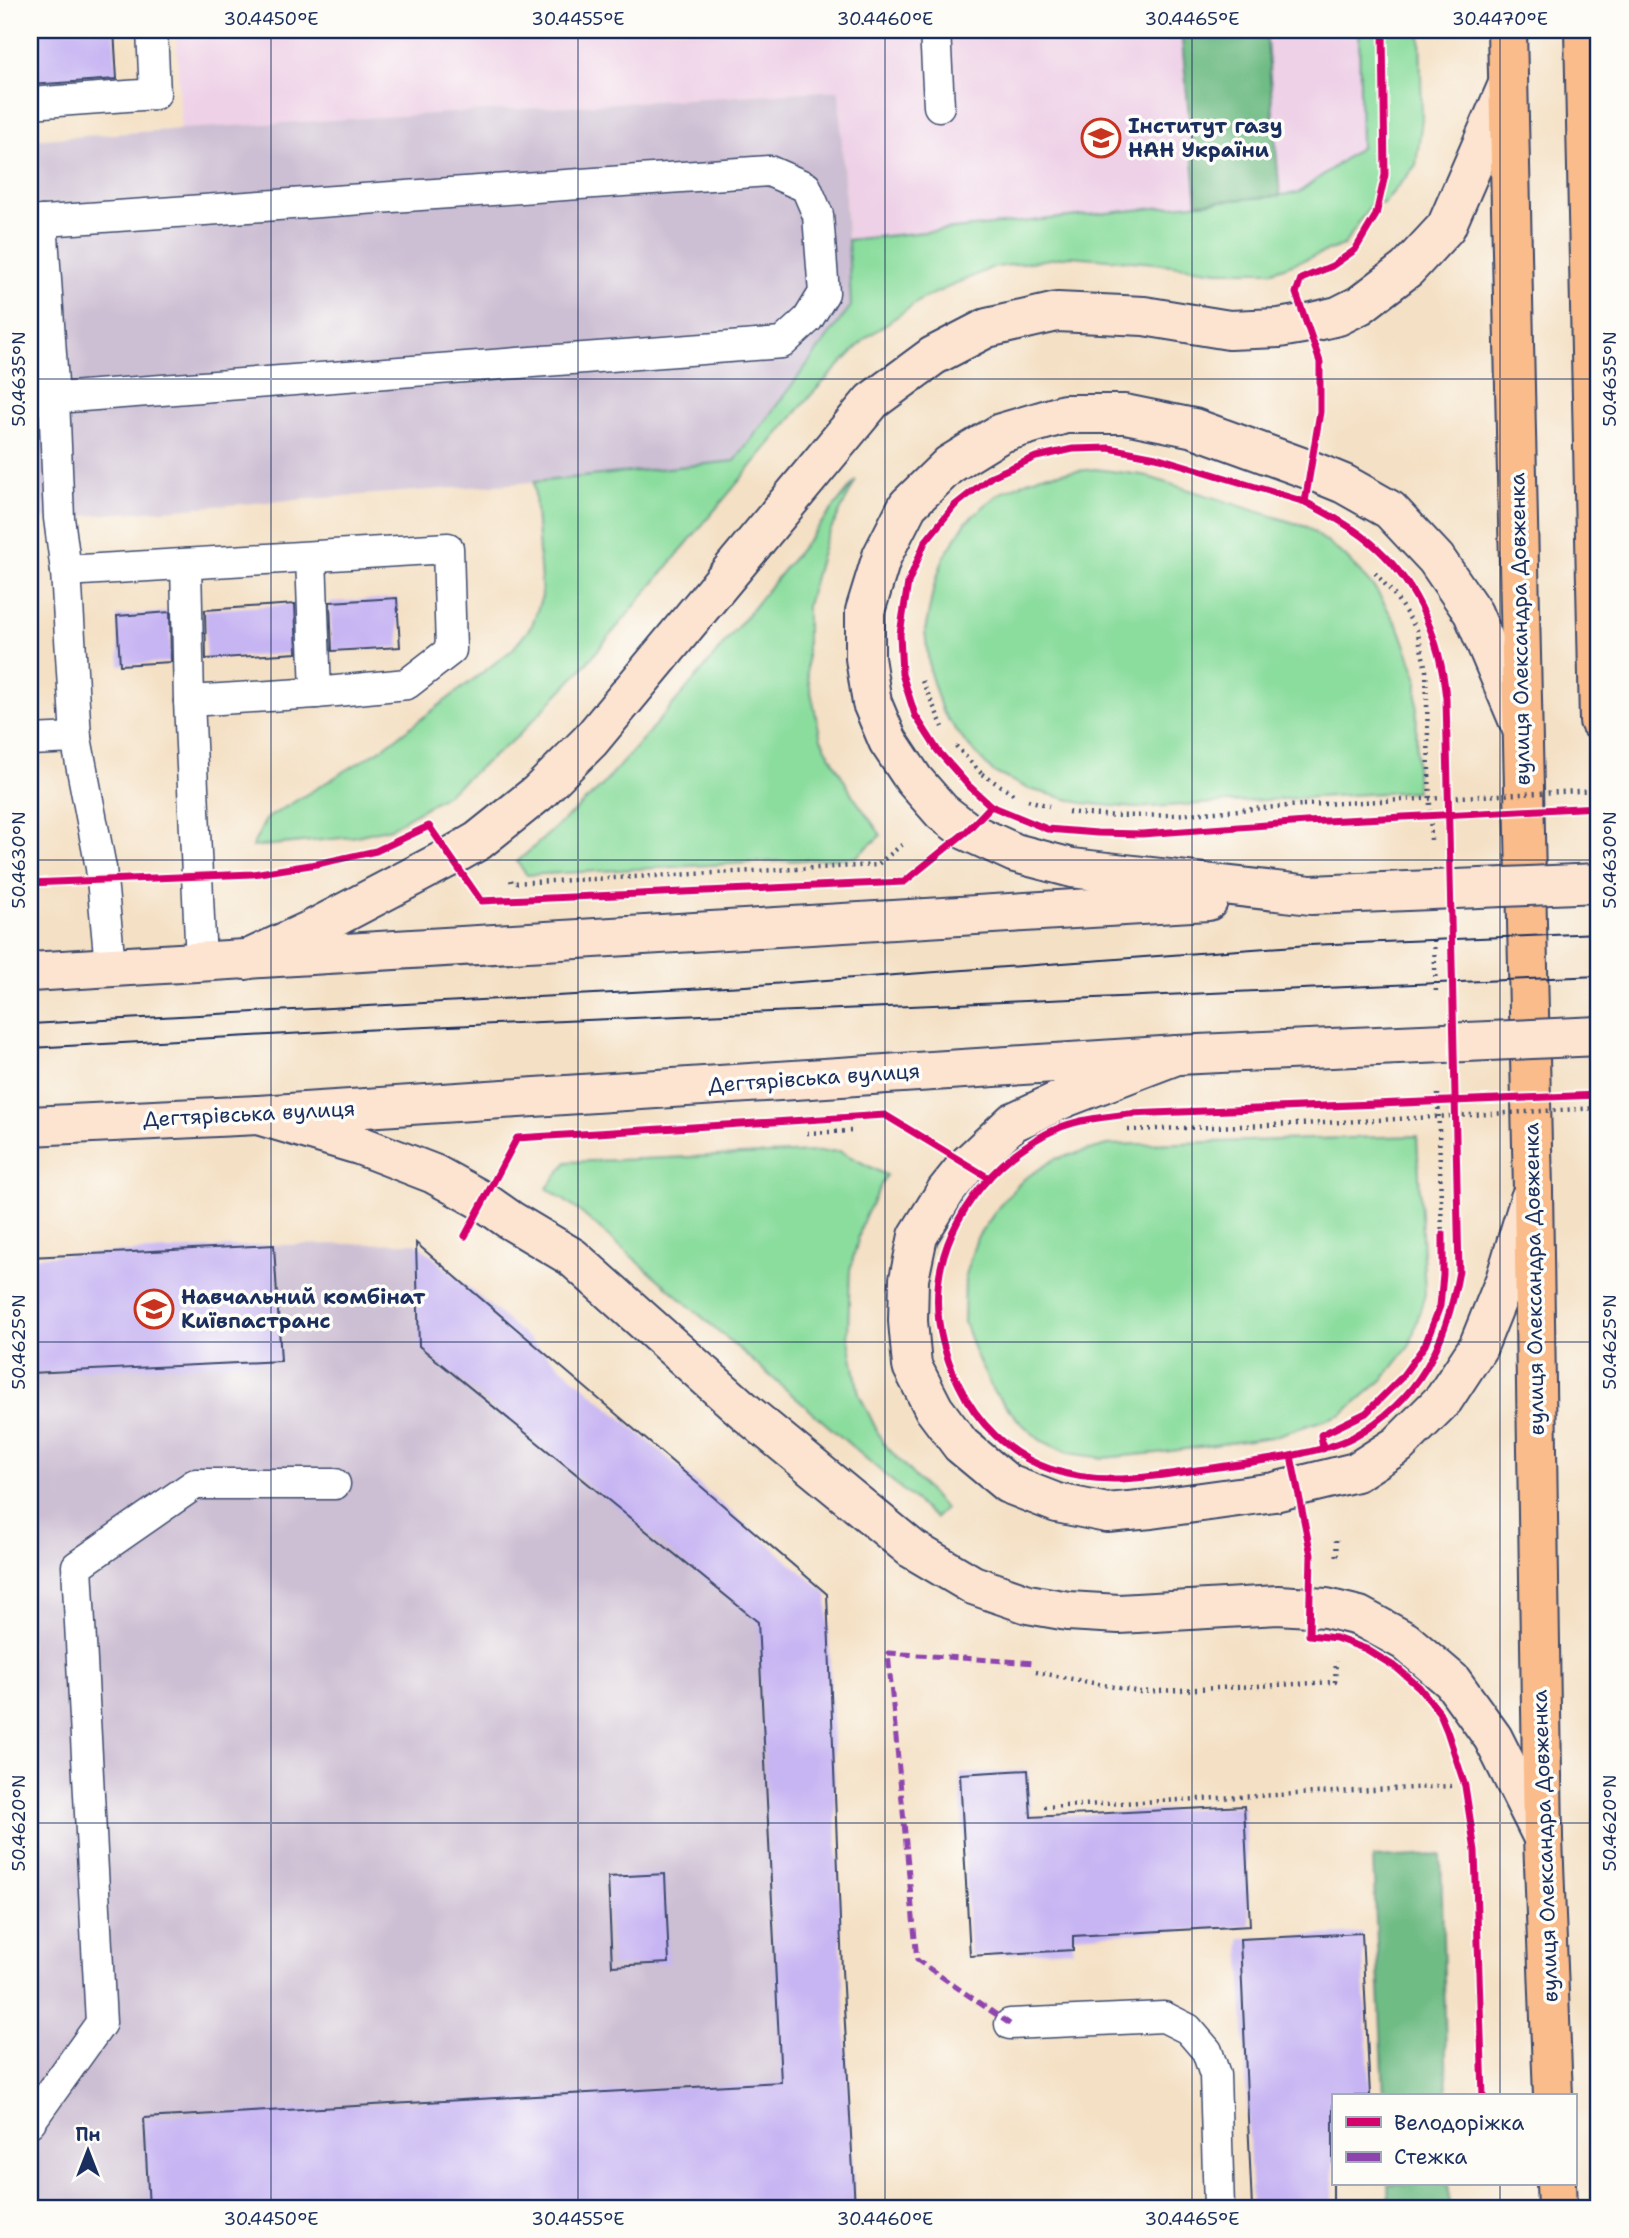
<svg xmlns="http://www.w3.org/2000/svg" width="1629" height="2238" viewBox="0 0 1629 2238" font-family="'Shantell Sans',sans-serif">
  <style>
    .built { fill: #eed0e7 }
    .industrial { fill: #ccbed3 }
    .green { fill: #8bdd9e; stroke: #53867e; stroke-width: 2 }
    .forest { fill: #70bc85; stroke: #467672; stroke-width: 2 }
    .building { fill: #c7b5f3 }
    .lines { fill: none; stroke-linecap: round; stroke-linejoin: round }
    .lane-casing { stroke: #3c4a6d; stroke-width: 33 }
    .secondary-casing { stroke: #3c4a6d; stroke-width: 42 }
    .primary-casing { stroke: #3c4a6d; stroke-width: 42 }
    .path { stroke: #3c4a6d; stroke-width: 4.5; stroke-dasharray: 2 5; stroke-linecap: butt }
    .lane { stroke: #fff; stroke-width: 30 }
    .secondary { stroke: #fde4d0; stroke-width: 38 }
    .primary { stroke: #f9bc8a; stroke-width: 38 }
    .tram { stroke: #1b2f5e; stroke-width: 2 }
    .secondary-bridge-casing { stroke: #3c4a6d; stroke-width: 42; stroke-linecap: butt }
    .path-bridge { stroke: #3c4a6d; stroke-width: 4.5; stroke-dasharray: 2 5; stroke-linecap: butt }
    .secondary-bridge { stroke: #fde4d0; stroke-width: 38 }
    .quiet { stroke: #8e44ad; stroke-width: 5; stroke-dasharray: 10 5; stroke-linecap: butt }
    .cycleway-casing { stroke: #fdfcf7; stroke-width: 11 }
    .cycleway { stroke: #d6006c; stroke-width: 7 }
    .ticks { fill: none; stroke: #1b2f5e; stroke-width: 2; stroke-opacity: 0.45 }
    .labels { text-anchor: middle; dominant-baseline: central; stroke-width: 7; stroke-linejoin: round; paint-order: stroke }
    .poi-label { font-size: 21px; font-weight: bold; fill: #1b2f5e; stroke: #fdfcf7; text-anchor: start }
    .street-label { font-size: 21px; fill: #1b2f5e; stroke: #fdfcf7 }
    .neatline { fill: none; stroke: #1b2f5e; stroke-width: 2.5 }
    .ticks-label { font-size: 18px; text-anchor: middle; fill: #1b2f5e }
  </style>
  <rect width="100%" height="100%" fill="#fdfcf7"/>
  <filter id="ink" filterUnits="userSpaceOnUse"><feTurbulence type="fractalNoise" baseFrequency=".0143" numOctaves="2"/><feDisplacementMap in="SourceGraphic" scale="14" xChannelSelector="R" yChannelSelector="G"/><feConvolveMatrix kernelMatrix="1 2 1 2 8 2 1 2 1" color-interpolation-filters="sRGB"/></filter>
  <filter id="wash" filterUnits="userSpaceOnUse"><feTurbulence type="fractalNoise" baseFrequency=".00686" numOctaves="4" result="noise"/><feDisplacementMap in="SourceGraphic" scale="28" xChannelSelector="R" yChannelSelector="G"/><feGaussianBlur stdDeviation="1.57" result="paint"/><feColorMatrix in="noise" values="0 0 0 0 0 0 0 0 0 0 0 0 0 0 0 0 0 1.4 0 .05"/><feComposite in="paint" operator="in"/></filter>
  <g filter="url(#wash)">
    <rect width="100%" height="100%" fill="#f4e0c4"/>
    <path class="built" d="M176,30h1182l3,117 -63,46 -95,12 -355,35 -9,-150 -658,39z"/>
    <g class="industrial">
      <path d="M839,90l12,216 -116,155 -201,21 -504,38v-380l151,-11z"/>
      <path d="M416,1243l411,351 15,376 13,238h-825v-951l244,-12z"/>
    </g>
    <g class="green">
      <path d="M1359,30h61l2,89 -6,46 -33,39 -9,-4 -30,45 -71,26h-55l-63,-8 -85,-7 -79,12 -69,31 -56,39 -55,57 -230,275 -64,67 -70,57 -56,34 -39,9 -100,10 14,-28 117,-71 129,-98 20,-25 10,-29 -8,-114 201,-21 116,-155 -3,-66 450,-47 63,-46z"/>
      <path d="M1095,469l47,6 165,52 39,30 30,33 24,40 17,47 -1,114 -282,17 -52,-5 -53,-14 -36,-17 -28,-30 -23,-31 -12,-38 -5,-42 9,-45 10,-29 22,-35 32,-28 43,-19z"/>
      <path d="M856,480l-31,61 -18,64v68l14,66 32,57 28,39 -25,22 -329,18 -10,-13 84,-75 101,-116z"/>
      <path d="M1417,1136l8,158 -15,51 -27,34 -41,35 -70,23 -115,16 -54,5 -35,-5 -28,-13 -21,-19 -26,-30 -17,-36 -12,-33 1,-47 12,-37 26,-37 21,-22 31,-20 53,-14z"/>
      <path d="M839,1151l47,24 -23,46 -13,49 -2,64 11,60 24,49 62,66 -10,9 -356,-307 -32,-23 20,-26z"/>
    </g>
    <g class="forest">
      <path d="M1181,30h85l14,166 -83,7z"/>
      <path d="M1441,1855l6,241h-63l-11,-238z"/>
      <path d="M1388,2184h61v24h-60z"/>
    </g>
    <g id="blocks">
      <g class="building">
        <path d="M30,30h84l3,49 -87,6z"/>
        <path d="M397,598l3,49 -68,4 -2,-49z"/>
        <path d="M295,604l2,49 -91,6 -1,-49z"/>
        <path d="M170,612l1,50 -51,3 -3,-49z"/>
        <path d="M416,1243l411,351 15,376 13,238h-706l-5,-90 637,-36 -23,-460 -339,-276z"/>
        <path d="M274,1245l7,116 -251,12v-116z"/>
        <path d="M1028,1770l3,47 213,-11 6,120 -177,10v14l-103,6 -10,-182z"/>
        <path d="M665,1874l4,89 -57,3 -4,-89z"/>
        <path d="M1362,1933l8,163h-37v112h-81l-12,-269z"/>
      </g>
    </g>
  </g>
  <g filter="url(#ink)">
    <use href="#blocks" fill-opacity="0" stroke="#3c4a6d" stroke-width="2"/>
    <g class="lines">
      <defs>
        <g id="lane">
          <path d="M935,30l4,76"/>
          <path d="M30,103l125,-9 -3,-64"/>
          <path d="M42,221l12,177 5,120 7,53 10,167 25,130 9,98"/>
          <path d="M30,222l739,-51 37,16 12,28 6,78 -16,26 -26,24 -752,57"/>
          <path d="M311,557l5,136"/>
          <path d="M186,564l3,137 12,261"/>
          <path d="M66,571l382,-23 3,102 -44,34 -91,9 -127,8"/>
          <path d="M30,740l46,-2"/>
          <path d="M1010,2024l154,-7 24,12 19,22 8,24 4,133"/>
          <path d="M30,2122l71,-99 -24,-457 118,-82h140"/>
        </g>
        <g id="secondary">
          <path d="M1311,895l-239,-27 -57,-15 -48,-22 -25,-19 -28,-32 -26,-39 -16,-38 -7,-45v-47l17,-55 26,-51 41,-40 52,-32 64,-19h60l69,14 116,42 34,14 46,26 46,49 37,54 49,116"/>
          <path d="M246,960l67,-31 137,-72 28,-16 60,-48 52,-52 282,-340 61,-45 54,-28 70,-16 87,4 85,14 50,-2 29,-5 30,-7 22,-11 47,-36 39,-42 62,-143"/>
          <path d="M30,972l1178,-71"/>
          <path d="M1177,1055l-110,42 -54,25 -47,44 -20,25 -28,45 -9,43 -1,42 4,45 22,43 27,36 47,39 49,19 50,10 44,-4 123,-17 82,-20 42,-27 46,-46 34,-52 27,-67 25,-82"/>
          <path d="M258,1115l101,30 75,29 49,27 27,19 62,37 177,158 163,134 61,36 55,19 40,7 51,3 159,-9 48,3 33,8 46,25 47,40 41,57 50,100"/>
          <path d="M30,1126l228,-11 919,-60 132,-6"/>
        </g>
        <g id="primary">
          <path d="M1507,30l26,1160 10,648 10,258"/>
          <path d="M1584,30l15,691"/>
          <path d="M1556,2184l1,24"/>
        </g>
      </defs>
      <use href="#lane" class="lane-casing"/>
      <use href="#secondary" class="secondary-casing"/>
      <use href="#primary" class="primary-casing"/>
      <g class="path">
        <path d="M1375,573l18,20 24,37 9,40 5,170"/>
        <path d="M922,681l21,46"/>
        <path d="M956,746l26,28"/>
        <path d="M982,774l31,20"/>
        <path d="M1028,800l21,6"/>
        <path d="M1068,812c77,10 158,-2 235,-7"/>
        <path d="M511,880l1,3 365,-18 26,-21"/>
        <path d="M1434,940l2,54"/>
        <path d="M1438,1094l5,181 -2,23"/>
        <path d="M1128,1130l195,-7"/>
        <path d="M807,1133l45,-2"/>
        <path d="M1336,1540l1,20"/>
        <path d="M1036,1672l104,20 195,-10 1,-21"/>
        <path d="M1044,1807l407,-21"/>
      </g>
      <use href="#lane" class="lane"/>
      <use href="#secondary" class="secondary"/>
      <use href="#primary" class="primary"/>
      <g class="tram">
        <path d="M30,1024l715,-38 564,-41 290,-12"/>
        <path d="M30,1048l351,-19 1218,-53"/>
      </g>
      <defs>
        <g id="secondary-bridge">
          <path d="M1311,895l288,-12"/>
          <path d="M1309,1049l290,-13"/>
        </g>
      </defs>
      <use href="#secondary-bridge" class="secondary-bridge-casing"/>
      <g class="path-bridge">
        <path d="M1303,805l296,-15"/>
        <path d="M1323,1123l276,-15"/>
      </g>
      <use href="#secondary-bridge" class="secondary-bridge"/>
      <path class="quiet" d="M1010,2024l-93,-64 -29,-307 148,10"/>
      <defs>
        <g id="cycleway">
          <path d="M1383,30l2,145 -9,40 -21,35 -23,16 -31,13 -5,14 24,69v50l-15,90c25,13 52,27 73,47 41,38 63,93 68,149l13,573c-13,73 -39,129 -106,166 -19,10 -41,14 -62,19l20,99 -2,80 27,3 30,11 31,19 22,19 20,25 8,19 18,55 10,65 8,245"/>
          <path d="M1305,502l-149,-45 -47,-9 -36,1 -37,8 -44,19 -38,30 -29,36 -17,41 -8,51 2,40 13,41 23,36 30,34 23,21 56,23 50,4 45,1 164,-12 293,-15"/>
          <path d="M30,883l223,-9 64,-10 59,-13 53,-25 52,75 423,-19 63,-51 24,-25"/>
          <path d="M465,1236l52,-98 368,-23 104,63"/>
          <path d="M1323,1449l-2,-14 45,-22 35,-35 24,-33 15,-39 3,-31v-41"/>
          <path d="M1291,1456c-31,5 -63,10 -94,14 -50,8 -98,16 -147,-1 -41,-14 -73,-46 -91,-84 -35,-70 -27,-138 22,-198 22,-26 48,-47 80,-60 21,-8 45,-10 68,-13l470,-19"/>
        </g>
      </defs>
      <use href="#cycleway" class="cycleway-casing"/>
      <use href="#cycleway" class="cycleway"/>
    </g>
  </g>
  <path class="ticks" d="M271,30v2178M578,30v2178M885,30v2178M1192,30v2178M1500,30v2066M30,379h1569M30,860h1569M30,1342h1569M30,1823h1569M1500,2184v24"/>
  <defs>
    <symbol id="university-ring" viewBox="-11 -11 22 22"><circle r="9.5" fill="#fdfcf7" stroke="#c8321e" stroke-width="1.5"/><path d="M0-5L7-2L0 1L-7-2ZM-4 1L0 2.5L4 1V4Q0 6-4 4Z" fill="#c8321e"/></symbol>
  </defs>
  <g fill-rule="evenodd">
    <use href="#university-ring" x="1079" y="116" width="44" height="44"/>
    <use href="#university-ring" x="132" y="1287" width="44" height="44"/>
  </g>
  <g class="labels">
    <g class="poi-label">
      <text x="1128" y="126">Інститут газу<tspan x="1128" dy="24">НАН України</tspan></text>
      <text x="181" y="1297">Навчальний комбінат<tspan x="181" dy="24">Київпастранс</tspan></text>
    </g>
    <g class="street-label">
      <text transform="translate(1520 629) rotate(-91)">вулиця Олександра Довженка</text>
      <text transform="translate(814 1078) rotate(-4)">Дегтярівська вулиця</text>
      <text transform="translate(249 1114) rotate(-3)">Дегтярівська вулиця</text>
      <text transform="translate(1534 1279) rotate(-91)">вулиця Олександра Довженка</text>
      <text transform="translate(1545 1846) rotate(-92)">вулиця Олександра Довженка</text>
    </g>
  </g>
  <rect width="1629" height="2238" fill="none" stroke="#fdfcf7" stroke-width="77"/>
  <rect x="1332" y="2094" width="245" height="91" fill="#fdfcf7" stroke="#a3aaba" stroke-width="2"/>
  <rect x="1346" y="2117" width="35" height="10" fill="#d6006c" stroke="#a3aaba" stroke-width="2"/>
  <text x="1394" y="2130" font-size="21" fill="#1b2f5e">Велодоріжка</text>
  <rect x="1346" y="2152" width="35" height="10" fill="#8e44ad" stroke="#a3aaba" stroke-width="2"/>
  <text x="1394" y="2164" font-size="21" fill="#1b2f5e">Стежка</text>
  <g transform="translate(88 2151)" stroke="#fdfcf7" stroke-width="5" paint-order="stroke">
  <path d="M0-5L12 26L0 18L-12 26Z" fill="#1b2f5e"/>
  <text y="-10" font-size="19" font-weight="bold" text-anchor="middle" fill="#1b2f5e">Пн</text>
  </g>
  <rect x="38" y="38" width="1552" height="2162" class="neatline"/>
  <g class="ticks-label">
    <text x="271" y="25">30.4450°E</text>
    <text x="578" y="25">30.4455°E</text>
    <text x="885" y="25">30.4460°E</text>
    <text x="1192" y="25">30.4465°E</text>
    <text x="1500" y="25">30.4470°E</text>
    <text transform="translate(19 379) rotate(-90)" y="6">50.4635°N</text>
    <text transform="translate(1610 379) rotate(-90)" y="6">50.4635°N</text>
    <text transform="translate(19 860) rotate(-90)" y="6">50.4630°N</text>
    <text transform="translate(1610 860) rotate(-90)" y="6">50.4630°N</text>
    <text transform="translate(19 1342) rotate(-90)" y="6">50.4625°N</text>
    <text transform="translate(1610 1342) rotate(-90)" y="6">50.4625°N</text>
    <text transform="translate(19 1823) rotate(-90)" y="6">50.4620°N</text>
    <text transform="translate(1610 1823) rotate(-90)" y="6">50.4620°N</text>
    <text x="271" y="2225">30.4450°E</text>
    <text x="578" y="2225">30.4455°E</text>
    <text x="885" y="2225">30.4460°E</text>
    <text x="1192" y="2225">30.4465°E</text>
  </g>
</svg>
